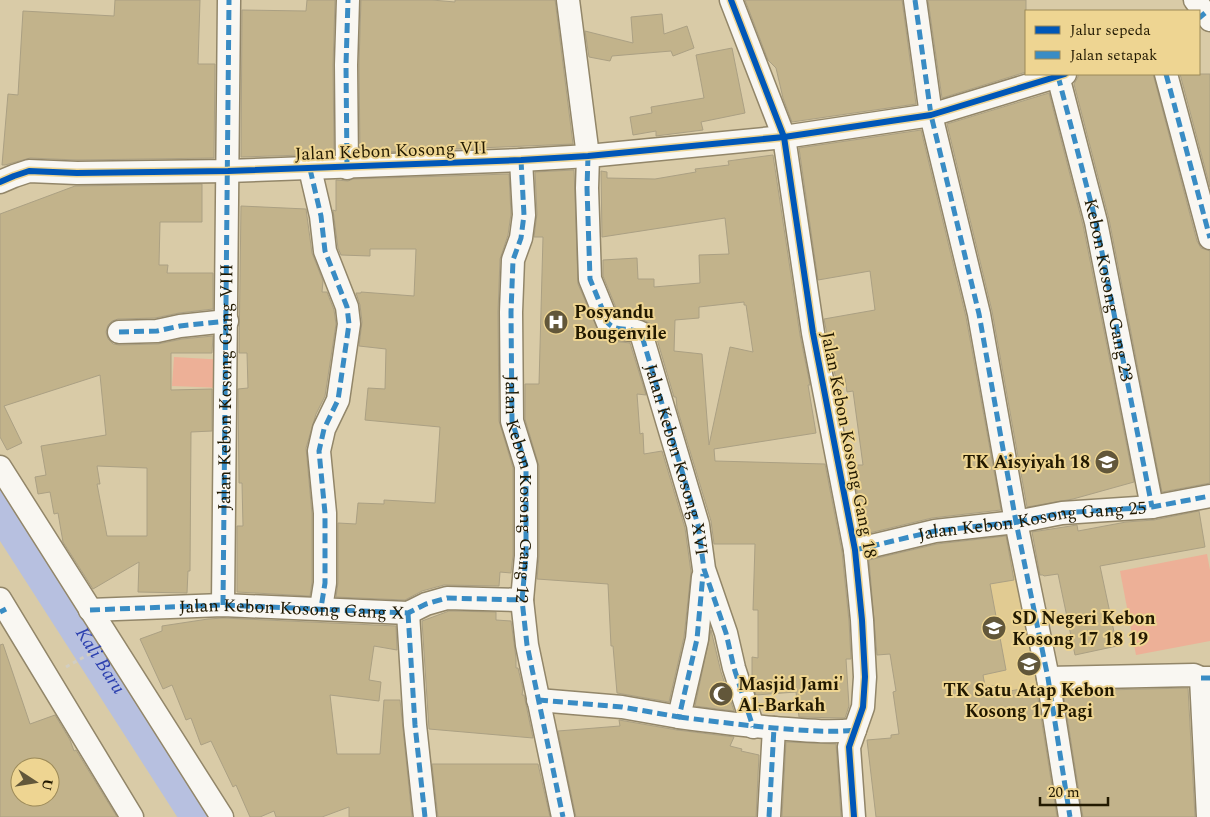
<svg xmlns="http://www.w3.org/2000/svg" width="1210" height="817" viewBox="0 0 1210 817" font-family="Spectral,serif">
  <style>
    .built { fill: #e1cb92 }
    .green { fill: #edb097 }
    .lines { fill: none; stroke-linecap: round; stroke-linejoin: round }
    .river { stroke: #b7c0e0; stroke-width: 40 }
    .building { fill: #c2b38b; stroke: #aba083; fill-rule: evenodd }
    .minor-casing { stroke: #928669; stroke-width: 25 }
    .path { stroke: #d2cec2; stroke-width: 3; stroke-dasharray: 4 4; stroke-linecap: butt }
    .minor { stroke: #f9f7f2; stroke-width: 22 }
    .quiet { stroke: #398cc4; stroke-width: 5; stroke-dasharray: 10 5; stroke-linecap: butt }
    .cycleway-casing { stroke: #eed592; stroke-width: 9 }
    .cycleway { stroke: #0057b8; stroke-width: 6 }
    .labels { text-anchor: middle; dominant-baseline: central; stroke-width: 4; stroke-linejoin: round; paint-order: stroke }
    .street-label { font-size: 18px; fill: #221900; stroke: #eed592 }
    .poi-label { font-size: 18px; font-weight: bold; fill: #221900; stroke: #eed592; text-anchor: start }
    .water-label { font-size: 19px; font-style: italic; fill: #2d41af; stroke: #eed592 }
  </style>
  <rect width="100%" height="100%" fill="#d9cba7"/>
  <path class="built" d="M1014,538l52,279h-43l-52,-107 -29,-158z"/>
  <g class="green">
    <path d="M174,357l52,3 -2,28 -52,-2z"/>
    <path d="M1207,554l3,16v71l-74,14 -16,-84z"/>
  </g>
  <g class="lines">
    <path class="river" id="s1" d="M0,504l201,313"/>
  </g>
  <g class="building">
    <path d="M115,0h85l-2,64h17l-1,94 -137,2 -47,-2 -25,7h-3l6,-71 10,1 5,-84 91,5z"/>
    <path d="M307,0h28l-2,65 1,89 -93,3 1,-147 64,1z"/>
    <path d="M361,0h71l23,2v-2h100l18,144 -213,9 -1,-88z"/>
    <path d="M745,0h157l14,104 -124,18 -9,-24 -7,-30 -8,-8z"/>
    <path d="M928,0h98v72l-84,26z"/>
    <path d="M662,14l2,20 23,-8 7,22 -21,8 -2,-5 -59,5 -2,5 -21,-4 -4,-26 48,12 -2,-26z"/>
    <path d="M732,48l13,65 -44,9 2,8 -47,6v-5l-23,4 -3,-18 22,-4 -1,-6 53,-9 -8,-43z"/>
    <path d="M1078,74h75l44,167 4,7 9,3v232l-48,9 -53,-273 -35,-135 4,-7z"/>
    <path d="M1180,74h30v113z"/>
    <path d="M1049,93l34,132 51,257 -61,17 -46,8 -35,-196 -45,-187z"/>
    <path d="M921,130l45,187 35,193 -69,8 -67,16 -13,-69h11l-10,-74 -6,1 -2,-14 -9,2 -12,-61 51,-9 -5,-39 -52,9 -19,-132z"/>
    <path d="M773,155l27,180 10,50h-2l8,48 -102,16 1,12 110,3 17,88 7,69 2,38h-5l3,47 -4,12 -46,-1 -3,-25 -40,3 -4,-15v-23l6,1v-48h-5l2,-66h-41l-3,-23 -34,-113 -1,-11h-2l-20,-68 -3,-5 -9,-5 -23,-4 -16,-39v-16l34,-2 1,21h16v8l46,-4 -1,-28 30,-1 -4,-36 -123,19 -1,-66 6,1v6l48,1 41,-7 -1,-3 34,-4 -1,-4zM744,302v3h2l7,47 -23,-5 -21,98 -7,-91 -28,-3 1,-31 24,-2v-11z"/>
    <path d="M574,170l4,114 21,49 13,8 18,2 16,52 -9,-1 3,40 3,-1 1,21 18,-3 23,77 6,44 -7,65 -15,65 -52,-9 -4,-47h-2l-3,-62 -71,-5 2,-23v-90l-14,-47v-35h14l4,-147h-9l3,-23 -2,-42z"/>
    <path d="M509,174l2,40 -3,21 -8,24 -2,53 1,109 14,47v87l-2,18 -11,-1 -1,14 -55,-1 -22,6 -17,9 -69,-3 2,-14v-60l18,1 2,-21 26,1v-4l51,3 5,-76 -75,-7 3,-32 17,1 1,-40 -27,-3 3,-24 -2,-17 -4,-12h5v-1l53,4 2,-47h-46v7l-29,-1 -3,-7 -5,-38 3,1v-31l12,1 5,-2z"/>
    <path d="M202,184v38h-42l-1,43h9l-1,8h46v36l-34,4 -24,5 -37,1 -6,2 -4,4 -2,7 2,7 5,5 6,1 39,-1 24,-5 31,-3 -1,17h-41v37l41,-1v42l-21,1 -1,139h-2l-1,22 -49,-1 1,-30 -46,27 -30,-47 -5,-29 -4,1 -4,-22 -12,2 -3,-17 11,-2 -5,-29 65,-11 -6,-60 -96,31 18,37 -15,7 -7,-13v-223l75,-28zM97,466l50,2v68h-40l-10,-52h3z"/>
    <path d="M241,206l65,3 6,44 11,28 -1,11h5l7,18 2,14 -11,72 -9,18 -10,34 6,66v68l-2,14 -73,-4v-66h6l-1,-43h-3l-1,-94 10,-1 -1,-35h-8z"/>
    <path d="M1199,511l6,36 -105,19 17,80 -42,9 -17,-81 -14,2 -1,-1h-3l-8,-43 45,-7 1,6 48,-9 28,-2z"/>
    <path d="M1006,536l8,44 -24,4 16,86 -23,5 2,11h24l1,5 26,-5 21,131h-181l-9,-77 24,-2v-3l8,-1 -6,-42 3,-1 -6,-37 -13,1 -8,-95 68,-16z"/>
    <path d="M449,611l47,1v8l15,1 5,37v10h2l5,21 -1,6h2l9,43 -104,-9 -7,-108z"/>
    <path d="M223,618l173,8 1,24 -23,-4 -5,34 12,2 -2,19 -49,-6 7,59h43l4,-54h16l12,117h-63v-10l-27,10h-46l-2,-6 -14,6h-10l-14,-32 -3,2 -22,-46 -10,4 -10,-27 -5,2 -14,-35 -9,4 -23,-50 22,-8v-5l46,-7z"/>
    <path d="M711,630l10,42 13,39 -39,-5z"/>
    <path d="M3,644l27,80 25,-9 15,25 4,11 2,-1 41,67h-117v-172zM20,767h30v30h-30z"/>
    <path d="M1188,688l7,129h-112l-20,-126z"/>
    <path d="M619,720l58,10 57,7 -4,9 12,3 -1,2 18,4 -3,62h-180l-18,-86 62,-5z"/>
    <path d="M786,742l50,2 5,73h-59z"/>
    <path d="M432,764h106l12,53h-112z"/>
  </g>
  <g class="lines">
    <defs>
      <g id="minor">
        <path id="s2" d="M568,0l20,156 -1,32 3,91 18,44c9,10 21,3 33,10l57,192 6,44 22,64 8,35 19,59"/>
        <path d="M731,0l53,137 29,196 42,217 7,70 3,57 -2,30 -14,40 5,70"/>
        <path d="M915,0l16,115 48,199 37,208 32,156 22,139"/>
        <path d="M1195,0l15,20"/>
        <path d="M1166,74l44,164"/>
        <path d="M1058,76l38,146 56,285"/>
        <path id="s3" d="M521,160l3,55 -3,23 -8,22 -2,52 1,109 14,45v90l-4,44 5,45 36,172"/>
        <path d="M347,168l-1,-103 2,-65"/>
        <path d="M310,169l11,47 4,35 22,56 2,17 -11,76 -14,29 -5,22 6,62v70l-4,25"/>
        <path d="M0,182l14,-6 15,-5 48,2 151,-2 293,-11 67,-4 196,-19 147,-22 134,-41"/>
        <path d="M119,332l38,-1 23,-5 47,-5"/>
        <path d="M0,467l222,350"/>
        <path id="s4" d="M855,550l80,-19 81,-9 46,-9 90,-6 58,-11"/>
        <path d="M0,599l132,218"/>
        <path id="s5" d="M223,605l6,-605"/>
        <path id="s6" d="M90,610l133,-5 185,8 18,-9 21,-6 75,2"/>
        <path d="M408,613l7,112 10,92"/>
        <path d="M1048,678l146,-3 7,3h9"/>
        <path d="M1201,678l7,139"/>
        <path d="M538,700l84,7 57,10 18,-78 6,-62"/>
        <path d="M679,717c31,4 63,8 95,11 28,2 53,5 81,2"/>
        <path d="M769,817l5,-89"/>
      </g>
    </defs>
    <use href="#minor" class="minor-casing"/>
    <path class="path" d="M66,667l27,-15"/>
    <use href="#minor" class="minor"/>
    <g class="quiet">
      <path d="M915,0l16,115 48,199 37,208 32,156 22,139"/>
      <path d="M1199,18l6,-5"/>
      <path d="M1166,74l44,164"/>
      <path id="s7" d="M1058,76l38,146 56,285"/>
      <path d="M588,156l-1,32 3,91 18,44c9,10 21,3 33,10l57,192 6,44 22,64 8,35 19,59"/>
      <path d="M521,160l3,55 -3,23 -8,22 -2,52 1,109 14,45v90l-4,44 5,45 36,172"/>
      <path d="M347,168l-1,-103 2,-65"/>
      <path d="M310,169l11,47 4,35 22,56 2,17 -11,76 -14,29 -5,22 6,62v70l-4,25"/>
      <path d="M119,332l38,-1 23,-5 47,-5"/>
      <path d="M855,550l80,-19 81,-9 46,-9 90,-6 58,-11"/>
      <path d="M223,605l6,-605"/>
      <path d="M90,610l133,-5 185,8 18,-9 21,-6 75,2"/>
      <path d="M0,612l6,-3"/>
      <path d="M408,613l7,112 10,92"/>
      <path d="M1201,678h9"/>
      <path d="M538,700l84,7 57,10 18,-78 6,-65"/>
      <path d="M679,717c31,4 63,8 95,11 28,2 53,5 81,2"/>
      <path d="M769,817l5,-89"/>
    </g>
    <defs>
      <g id="cycleway">
        <path d="M731,0l53,137 29,196 42,217 7,70 3,57 -2,30 -14,40 5,70"/>
        <path d="M0,182l14,-6 15,-5 48,2 151,-2 293,-11 67,-4 196,-19 147,-22 134,-41"/>
      </g>
    </defs>
    <use href="#cycleway" class="cycleway-casing"/>
    <use href="#cycleway" class="cycleway"/>
  </g>
  <defs>
    <symbol id="hospital-disc" viewBox="-11 -11 22 22"><circle r="9.5" fill="#62573a" stroke="#eed592"/><path d="M-5-5h3v3.5h4V-5h3V5h-3V1.5h-4V5h-3Z" fill="#fff"/></symbol>
    <symbol id="school-disc" viewBox="-11 -11 22 22"><circle r="9.5" fill="#62573a" stroke="#eed592"/><path d="M0-5L7-2L0 1L-7-2ZM-4 1L0 2.5L4 1V4Q0 6-4 4Z" fill="#fff"/></symbol>
    <symbol id="mosque-disc" viewBox="-11 -11 22 22"><circle r="9.5" fill="#62573a" stroke="#eed592"/><path d="M3.5-4.9A6 6 0 1 0 3.5 4.9A5 5 0 1 1 3.5-4.9Z" fill="#fff"/></symbol>
  </defs>
  <g fill-rule="evenodd">
    <use href="#hospital-disc" x="542" y="308" width="28" height="28"/>
    <use href="#school-disc" x="1093" y="448" width="28" height="28"/>
    <use href="#school-disc" x="980" y="614" width="28" height="28"/>
    <use href="#school-disc" x="1015" y="650" width="28" height="28"/>
    <use href="#mosque-disc" x="707" y="680" width="28" height="28"/>
  </g>
  <g class="labels">
    <g class="street-label">
      <text transform="translate(391 151) rotate(-2)">Jalan Kebon Kosong VII</text>
      <text stroke="none"><textPath href="#s7" startOffset="220">Kebon Kosong Gang 23</textPath></text>
      <text stroke="none"><textPath href="#s5" startOffset="218">Jalan Kebon Kosong Gang VIII</textPath></text>
      <text transform="translate(849 445) rotate(79)">Jalan Kebon Kosong Gang 18</text>
      <text stroke="none"><textPath href="#s2" startOffset="495">Jalan Kebon Kosong XVI</textPath></text>
      <text stroke="none"><textPath href="#s3" startOffset="332">Jalan Kebon Kosong Gang 12</textPath></text>
      <text stroke="none"><textPath href="#s4" startOffset="180">Jalan Kebon Kosong Gang 25</textPath></text>
      <text stroke="none"><textPath href="#s6" startOffset="202">Jalan Kebon Kosong Gang X</textPath></text>
    </g>
    <g class="poi-label">
      <text x="574" y="312">Posyandu<tspan x="574" dy="21">Bougenvile</tspan></text>
      <text x="1090" y="462" text-anchor="end">TK Aisyiyah 18</text>
      <text x="1012" y="618">SD Negeri Kebon<tspan x="1012" dy="21">Kosong 17 18 19</tspan></text>
      <text x="738" y="684">Masjid Jami'<tspan x="738" dy="21">Al-Barkah</tspan></text>
      <text x="1029" y="690" text-anchor="middle">TK Satu Atap Kebon<tspan x="1029" dy="21">Kosong 17 Pagi</tspan></text>
    </g>
    <g class="water-label">
      <text stroke="none"><textPath href="#s1" startOffset="186">Kali Baru</textPath></text>
    </g>
  </g>
  <rect x="1025" y="10" width="175" height="65" fill="#eed592" stroke="#9c8a58"/>
  <rect x="1035" y="26" width="25" height="8" fill="#0057b8" stroke="#9c8a58"/>
  <text x="1070" y="35" font-size="15" fill="#221900">Jalur sepeda</text>
  <rect x="1035" y="51" width="25" height="8" fill="#398cc4" stroke="#9c8a58"/>
  <text x="1070" y="60" font-size="15" fill="#221900">Jalan setapak</text>
  <g transform="translate(35 782) rotate(102)"><circle r="24" fill="#eed592" stroke="#9c8a58"/>
  <path d="M0-4L9 19L0 12L-9 19Z" fill="#62573a"/>
  <text y="-8" font-size="14" font-weight="bold" text-anchor="middle" fill="#221900">U</text>
  </g>
  <path d="M1040 797v8h68v-8" fill="none" stroke="#221900" stroke-width="2.5"/>
  <text x="1048" y="797" font-size="15" fill="#221900" stroke="#eed592" stroke-width="4" paint-order="stroke">20 m</text>
</svg>
